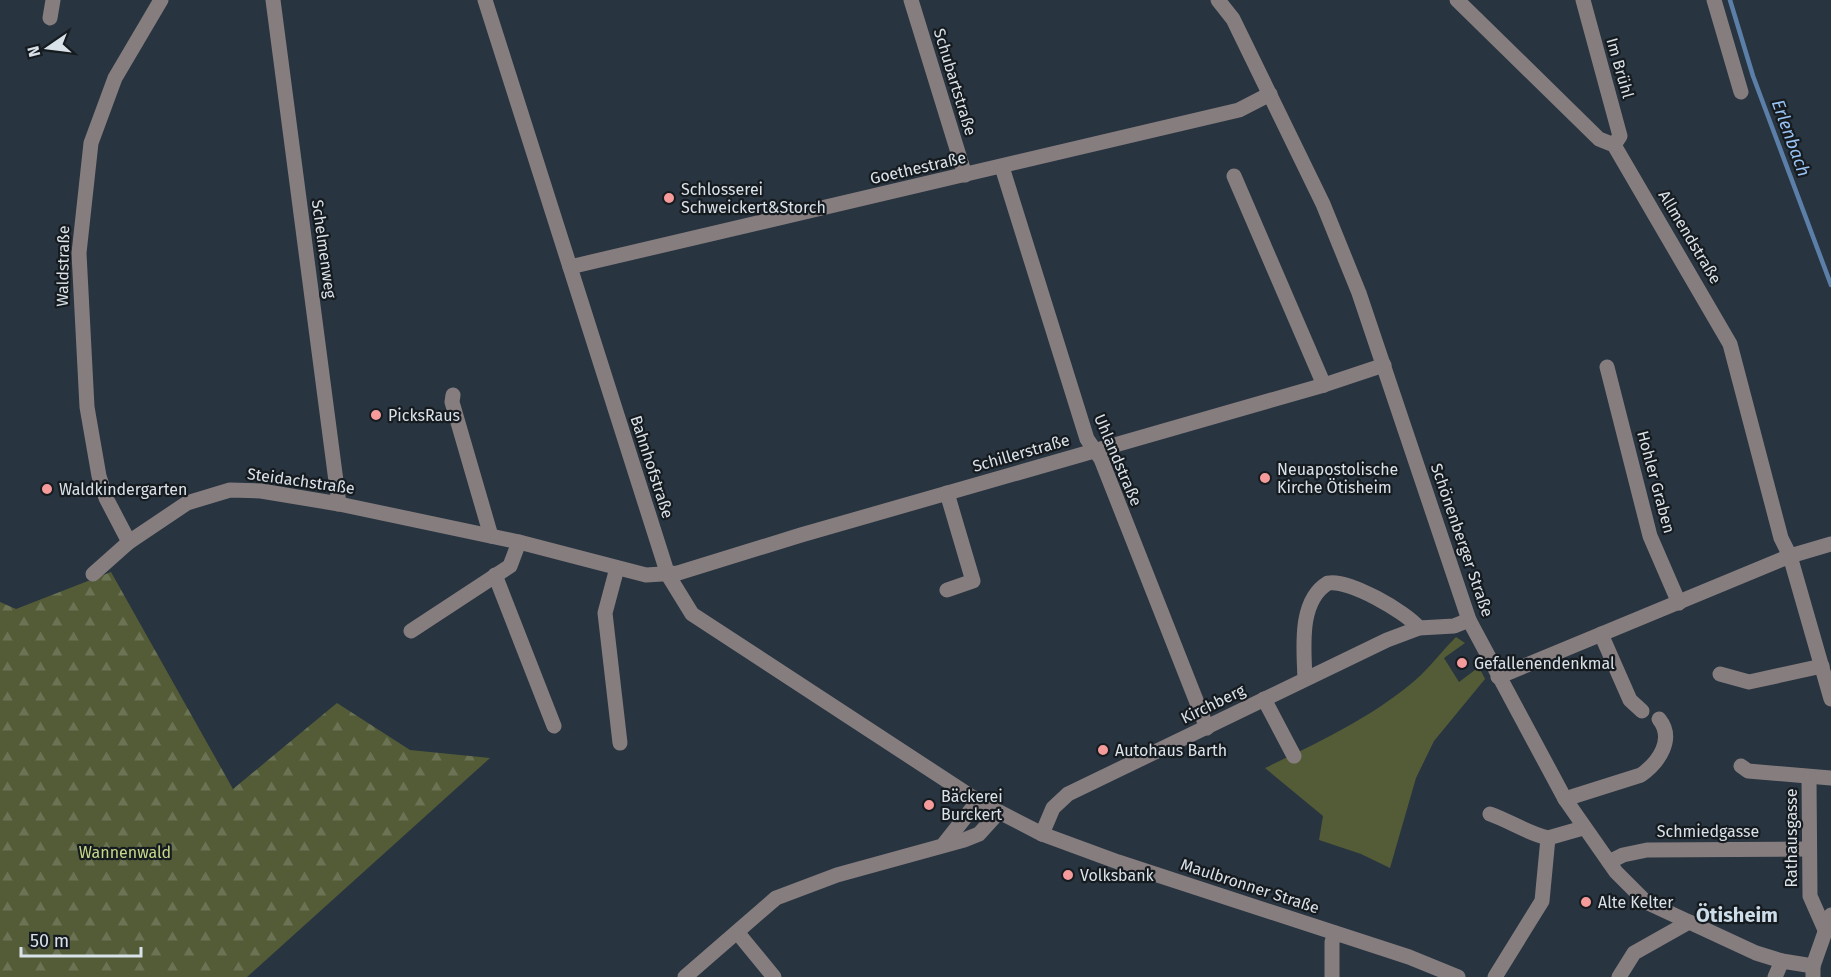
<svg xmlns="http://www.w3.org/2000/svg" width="1831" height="977" viewBox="0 0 1831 977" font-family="'Fira Sans',sans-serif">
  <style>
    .forest { fill: url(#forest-firs) }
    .park { fill: #535c37 }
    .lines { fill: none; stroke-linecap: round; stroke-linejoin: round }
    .stream { stroke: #5c7fa9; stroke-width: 4.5 }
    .minor { stroke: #867d7f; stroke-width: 15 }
    .poi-dot { fill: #f59b9b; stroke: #161b20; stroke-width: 2 }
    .labels { text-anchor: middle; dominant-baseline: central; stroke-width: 4.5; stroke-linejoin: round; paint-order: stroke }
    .street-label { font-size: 16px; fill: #dae2e9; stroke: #161b20 }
    .poi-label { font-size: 16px; fill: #dae2e9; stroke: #161b20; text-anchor: start }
    .park-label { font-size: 16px; fill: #c5d989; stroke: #161b20 }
    .water-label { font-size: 18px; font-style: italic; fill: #98c3f5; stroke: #161b20 }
    .quarter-label { font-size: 20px; font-weight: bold; fill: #ccdce9; stroke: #161b20 }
  </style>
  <defs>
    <pattern id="forest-firs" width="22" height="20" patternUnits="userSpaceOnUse" patternTransform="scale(1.5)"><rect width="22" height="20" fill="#535c37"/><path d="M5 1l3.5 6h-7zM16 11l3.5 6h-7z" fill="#6b7354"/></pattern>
  </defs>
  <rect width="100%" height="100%" fill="#28343f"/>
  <path class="forest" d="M111,572l122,217 104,-86 73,47 80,8 -243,219h-247v-375l16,7z"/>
  <path class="park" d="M1456,637l9,6 -21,15 15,24 20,-15 6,12 -51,62 -18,37 -26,90 -29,-14 -42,-14 4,-24 -58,-48c54,-26 111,-52 156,-93 12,-12 23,-26 35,-38z"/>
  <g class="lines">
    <path class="stream" d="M1730,0l23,76 78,209"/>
    <g class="minor">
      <path d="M273,0l66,504"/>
      <path d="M485,0l183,575 24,39 286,187 64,33 76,28 291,95 49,20"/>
      <path d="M911,0l54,175"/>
      <path d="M1218,0l15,19 90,185 36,89 110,327 96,179 51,73 30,30 110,51 26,8 31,5"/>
      <path d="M1457,0l142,139 15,6 116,199 51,194 9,18 41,143"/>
      <path d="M1583,0l37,136 -6,9"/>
      <path d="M1714,0l27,92"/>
      <path d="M50,18l3,-18"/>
      <path d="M1002,167l85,272 14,20 106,269"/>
      <path d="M1234,176l90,209"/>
      <path d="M570,267l669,-157 31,-16"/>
      <path d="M1607,367l43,169 29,67"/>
      <path d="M453,395l-1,7 39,134"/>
      <path d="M947,493l26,88 -26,9"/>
      <path d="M129,542l-23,-44 -7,-22 -12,-69 -8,-154 12,-110 24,-65 46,-78"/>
      <path d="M617,568l-12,45 15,130"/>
      <path d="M93,574l36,-32 58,-39 43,-13 31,1 78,13 180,38 127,33 32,-2 123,-38 523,-150 60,-20"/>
      <path d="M495,575l59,151"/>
      <path d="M411,631l99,-65 9,-24"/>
      <path d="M1601,634l29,66 12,11"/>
      <path d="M1720,674l29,8 73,-16"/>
      <path d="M1498,677l292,-121 41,-12"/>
      <path d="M1305,679c-1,-30 -7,-78 23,-96 21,-4 78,29 91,45"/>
      <path d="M1264,699l30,57"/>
      <path d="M1741,766l7,5 83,7"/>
      <path d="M1809,778l1,118 15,34"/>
      <path d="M1565,799l76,-24c18,-13 34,-36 18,-56"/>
      <path d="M1490,814c20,7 37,19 58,24"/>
      <path d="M1042,834l11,-26 15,-14 319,-154 32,-12 35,-2 15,-6"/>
      <path d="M944,844l34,-43"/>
      <path d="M1609,862l14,-7 24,-5 162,-1"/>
      <path d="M737,932l37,45"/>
      <path d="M685,977l91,-79 61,-23 127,-35 15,-6 19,-21"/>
      <path d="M1332,977v-35l3,-9"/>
      <path d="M1495,977l47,-76 6,-63 35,-10"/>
      <path d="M1619,977l15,-24 55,-31"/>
      <path d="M1775,977l7,-16"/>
      <path d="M1813,977v-11l18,-51"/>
    </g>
  </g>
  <g class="poi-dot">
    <circle cx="669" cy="198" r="6"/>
    <circle cx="376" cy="415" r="6"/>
    <circle cx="1265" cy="478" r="6"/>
    <circle cx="47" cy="489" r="6"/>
    <circle cx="1462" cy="663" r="6"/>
    <circle cx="1103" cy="750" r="6"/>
    <circle cx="929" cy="805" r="6"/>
    <circle cx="1068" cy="875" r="6"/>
    <circle cx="1586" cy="902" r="6"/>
  </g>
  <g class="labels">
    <g class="street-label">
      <text transform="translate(1620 68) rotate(74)">Im Brühl</text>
      <text transform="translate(955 82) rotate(73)">Schubartstraße</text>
      <text transform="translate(918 168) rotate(-13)">Goethestraße</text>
      <text transform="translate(1690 237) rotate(59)">Allmendstraße</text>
      <text transform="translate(324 249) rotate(82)">Schelmenweg</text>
      <text transform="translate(63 266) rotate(-89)">Waldstraße</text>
      <text transform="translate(1021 453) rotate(-16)">Schillerstraße</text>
      <text transform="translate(1118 460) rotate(67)">Uhlandstraße</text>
      <text transform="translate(652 467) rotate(72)">Bahnhofstraße</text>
      <text transform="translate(301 481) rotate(8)">Steidachstraße</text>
      <text transform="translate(1656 482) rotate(75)">Hohler Graben</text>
      <text transform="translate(1462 540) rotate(71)">Schönenberger Straße</text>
      <text transform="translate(1213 704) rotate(-26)">Kirchberg</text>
      <text x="1708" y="831">Schmiedgasse</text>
      <text transform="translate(1791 838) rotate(-90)">Rathausgasse</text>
      <text transform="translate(1250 886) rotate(18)">Maulbronner Straße</text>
    </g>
    <g class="poi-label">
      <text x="681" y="189">Schlosserei<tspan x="681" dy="18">Schweickert&amp;Storch</tspan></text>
      <text x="388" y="415">PicksRaus</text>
      <text x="1277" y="469">Neuapostolische<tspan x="1277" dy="18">Kirche Ötisheim</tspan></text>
      <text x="59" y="489">Waldkindergarten</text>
      <text x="1474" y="663">Gefallenendenkmal</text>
      <text x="1115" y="750">Autohaus Barth</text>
      <text x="941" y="796">Bäckerei<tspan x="941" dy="18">Burckert</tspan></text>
      <text x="1080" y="875">Volksbank</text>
      <text x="1598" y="902">Alte Kelter</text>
    </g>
    <g class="park-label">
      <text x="125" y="852">Wannenwald</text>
    </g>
    <g class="water-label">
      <text transform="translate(1791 138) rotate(70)">Erlenbach</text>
    </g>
    <g class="quarter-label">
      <text x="1737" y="915">Ötisheim</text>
    </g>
  </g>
  <g transform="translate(48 48) rotate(256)" stroke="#161b20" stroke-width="4.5" paint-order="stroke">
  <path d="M0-4.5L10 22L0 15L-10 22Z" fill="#dae2e9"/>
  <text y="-9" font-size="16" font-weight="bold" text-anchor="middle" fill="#dae2e9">N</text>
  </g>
  <path d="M21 947v9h120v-9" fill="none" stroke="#dae2e9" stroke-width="3"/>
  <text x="30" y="947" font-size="18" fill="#dae2e9" stroke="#161b20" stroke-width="4.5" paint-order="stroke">50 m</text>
</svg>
